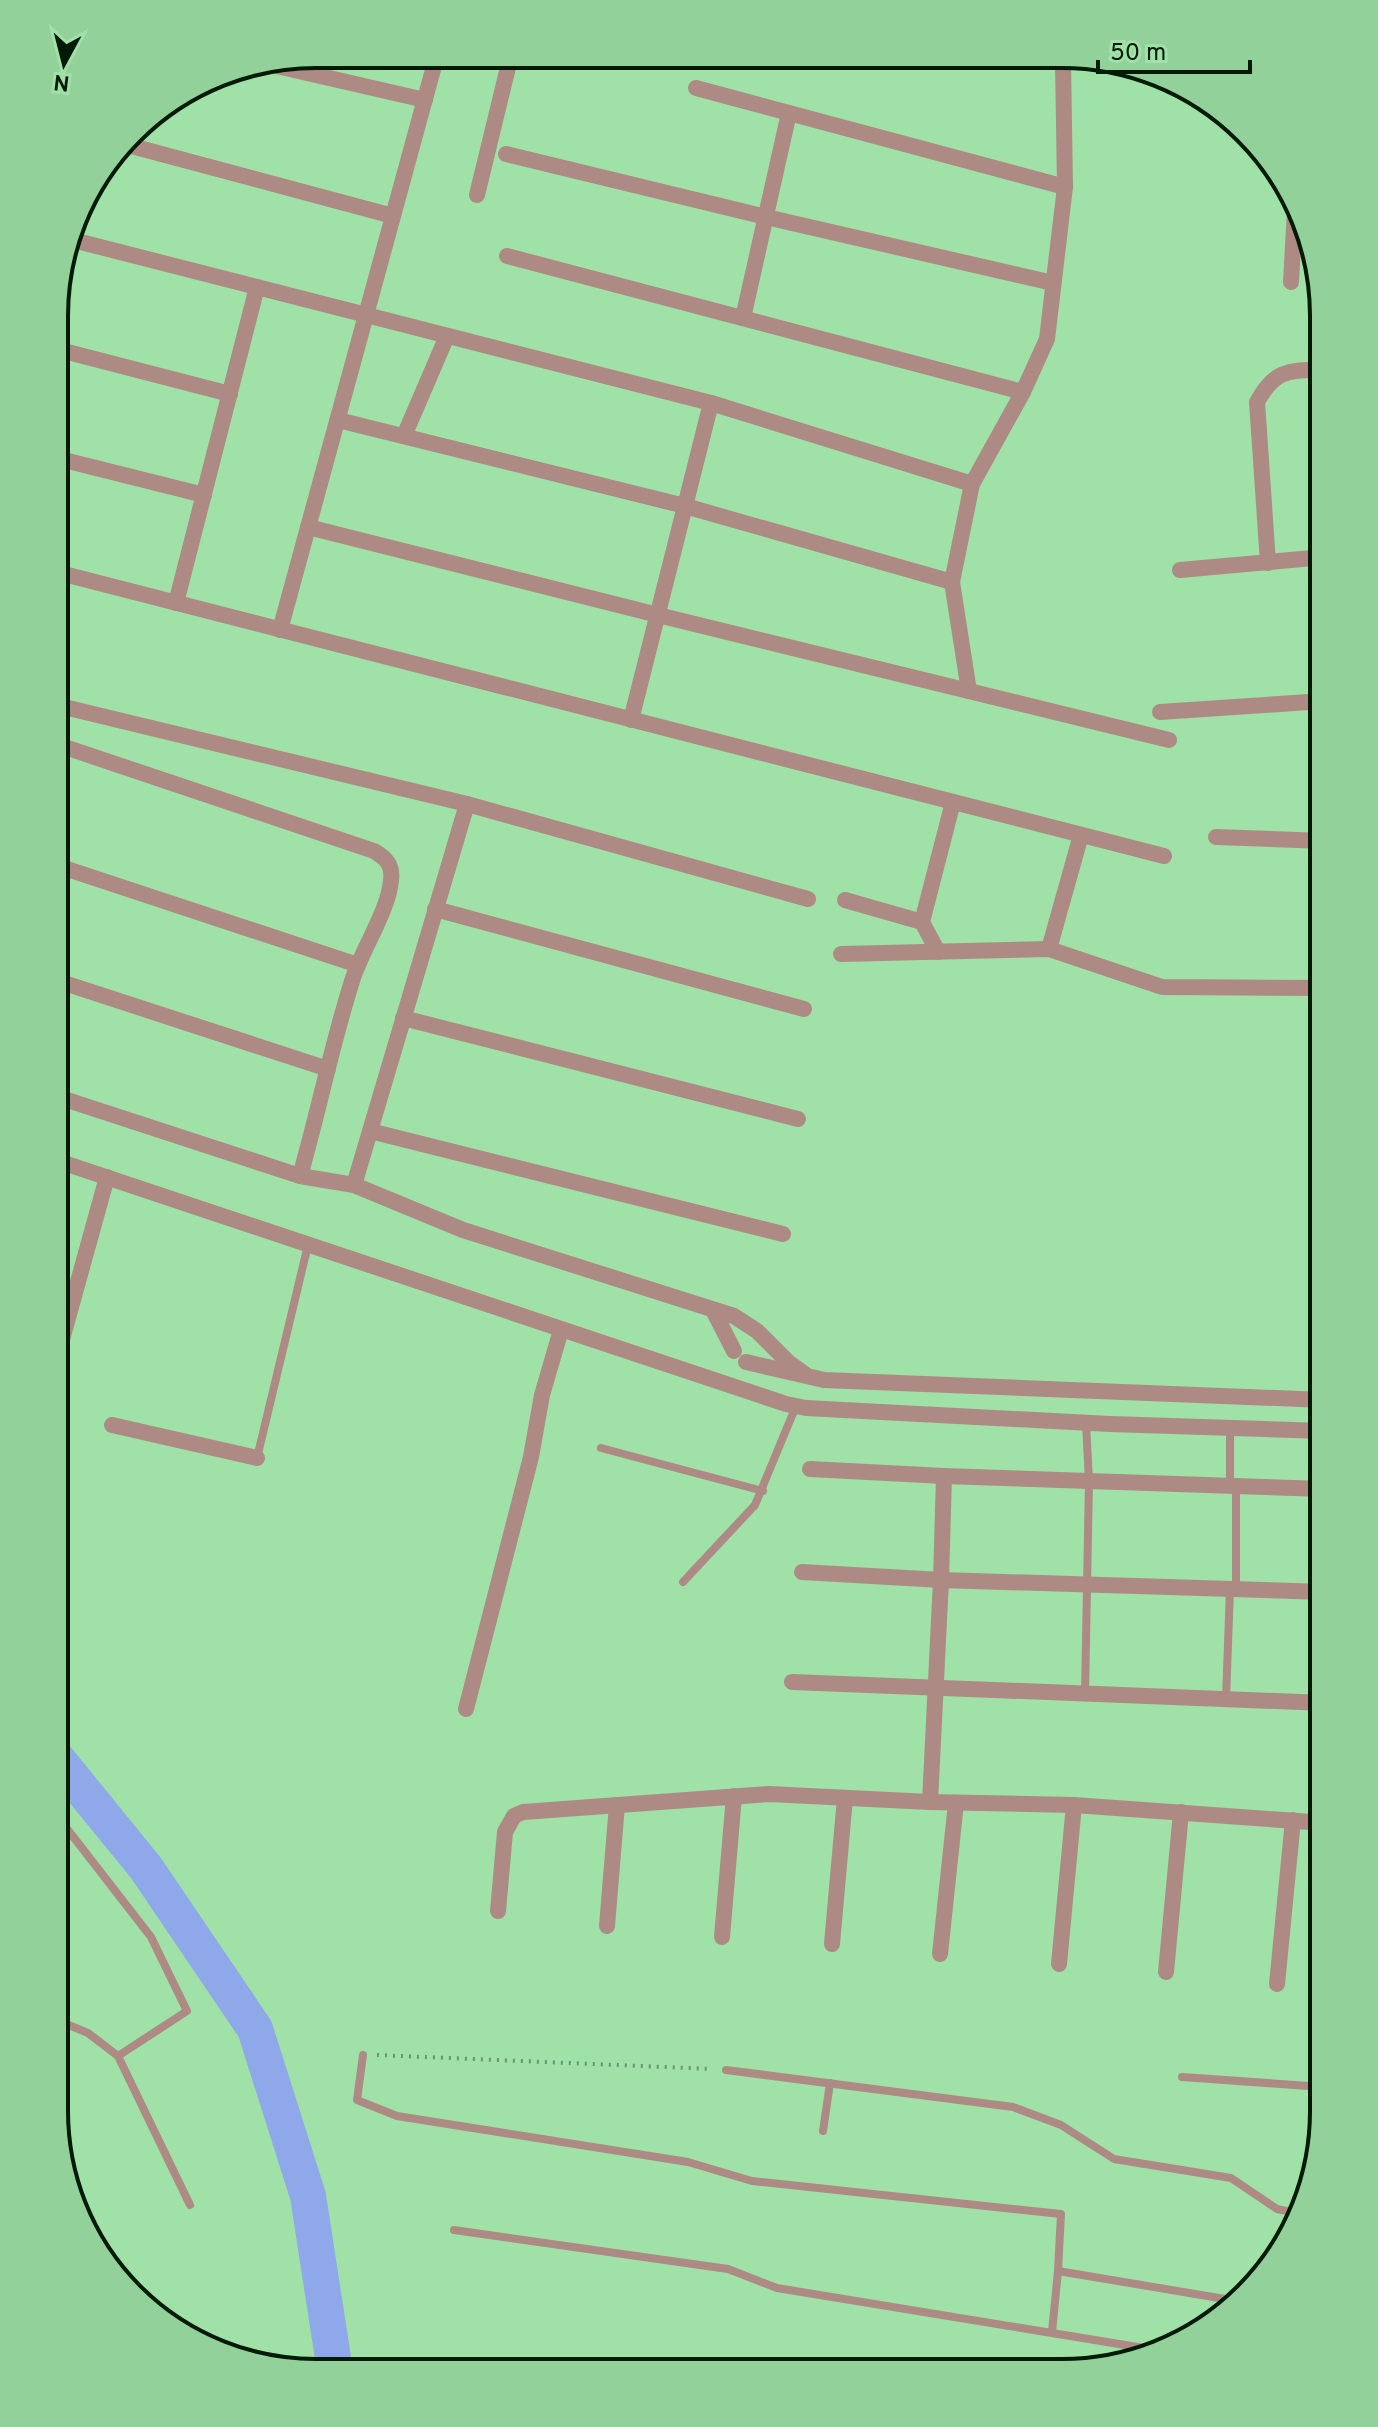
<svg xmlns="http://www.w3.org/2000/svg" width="1378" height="2427" viewBox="0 0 1378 2427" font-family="Overpass,sans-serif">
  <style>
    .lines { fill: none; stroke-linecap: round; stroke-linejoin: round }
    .river { stroke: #8fa8ea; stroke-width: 36 }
    .path { stroke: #66986d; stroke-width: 4; stroke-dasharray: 2 6; stroke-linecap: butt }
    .lane { stroke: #ae8a85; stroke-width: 8 }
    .street { stroke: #ae8a85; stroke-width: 16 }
    .rim { fill: none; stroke: #021b06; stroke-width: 4 }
  </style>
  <rect width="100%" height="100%" fill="#a0e1a8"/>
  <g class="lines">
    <path class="river" d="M54,1755l92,113 109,161 53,167 27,175"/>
    <g class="path">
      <path d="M377,2055l335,14"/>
      <path d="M494,2364l79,8"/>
    </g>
    <g class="lane">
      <path d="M601,1448l162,43"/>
      <path d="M257,1458l51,-213"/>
      <path d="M1230,1485v-57"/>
      <path d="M683,1582l72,-77 41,-99"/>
      <path d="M1236,1589v-103"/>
      <path d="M1085,1694l4,-213 -3,-58"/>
      <path d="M1226,1699l4,-110"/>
      <path d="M54,1812l97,125 36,74 -69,45"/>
      <path d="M54,2019l34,14 30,23 72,149"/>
      <path d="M363,2055l-6,45 40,16 291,46 64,19 309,33 -3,57"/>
      <path d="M726,2070l287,37 48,18 53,34 117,19 46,31 25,5"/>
      <path d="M1182,2077l141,10"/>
      <path d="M823,2131l7,-48"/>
      <path d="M454,2230l274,39 49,19 385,63"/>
      <path d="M1052,2332l6,-61 179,30"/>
    </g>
    <g class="street">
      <path d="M268,64l157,36"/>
      <path d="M696,88l369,99"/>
      <path d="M124,144l269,72"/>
      <path d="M506,154l260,63 287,66"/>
      <path d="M477,195l34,-140"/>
      <path d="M69,239l642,164 -80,317"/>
      <path d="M507,256l516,136"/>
      <path d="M1291,282l4,-72"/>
      <path d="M743,318l46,-205"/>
      <path d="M56,349l174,45"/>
      <path d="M711,403l261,81"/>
      <path d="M338,420l347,86 267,76"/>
      <path d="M404,436l43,-100"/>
      <path d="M56,458l148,37"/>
      <path d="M308,527l350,88 511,125"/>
      <path d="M1268,563l-11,-161c18,-33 32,-31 67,-33"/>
      <path d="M1180,570l144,-13"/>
      <path d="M56,572l1108,284"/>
      <path d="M176,603l81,-316"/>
      <path d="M280,630l157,-575"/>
      <path d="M969,691l-17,-109 20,-98 51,-92 24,-53 18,-152 -2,-126"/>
      <path d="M56,705l411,99 341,95"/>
      <path d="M1160,712l164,-11"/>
      <path d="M56,744l318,107c12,7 19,14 17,29 -2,29 -28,68 -38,98 -21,65 -34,132 -53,198"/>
      <path d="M1216,837l108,4"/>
      <path d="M55,865l303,100"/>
      <path d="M845,900l77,22 16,30"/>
      <path d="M435,909l369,100"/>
      <path d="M922,922l31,-120"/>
      <path d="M1049,949l32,-114"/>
      <path d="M841,954l208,-5 113,38 162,1"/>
      <path d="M55,980l273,89"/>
      <path d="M403,1018l395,101"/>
      <path d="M55,1096l245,80 54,9 109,45 271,86 23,15 31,31 18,13"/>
      <path d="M370,1131l413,103"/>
      <path d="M55,1160l731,244 20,4 304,16 214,7"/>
      <path d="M354,1185l113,-381"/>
      <path d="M713,1310l21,41"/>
      <path d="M746,1362l78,18 500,20"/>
      <path d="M55,1365l52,-188"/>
      <path d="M112,1425l145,33"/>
      <path d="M810,1469l134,7 380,13"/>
      <path d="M802,1572l139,8 383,12"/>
      <path d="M792,1682l532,21"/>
      <path d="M466,1709l65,-252 11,-62 19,-65"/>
      <path d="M930,1802l11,-222 3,-104"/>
      <path d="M498,1911l7,-79 9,-16 9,-4 246,-18 161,8 144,3 250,18"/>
      <path d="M607,1926l10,-121"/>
      <path d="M722,1937l12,-141"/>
      <path d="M832,1944l13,-146"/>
      <path d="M940,1954l16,-151"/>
      <path d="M1059,1964l15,-159"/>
      <path d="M1166,1972l15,-160"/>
      <path d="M1277,1984l16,-164"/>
    </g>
  </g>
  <path d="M0 0H1378V2427H0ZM316 68H1062A248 248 0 0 1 1310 316V2111A248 248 0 0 1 1062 2359H316A248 248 0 0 1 68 2111V316A248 248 0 0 1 316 68Z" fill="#93d19b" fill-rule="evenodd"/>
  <path class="rim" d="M316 68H1062A248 248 0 0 1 1310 316V2111A248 248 0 0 1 1062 2359H316A248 248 0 0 1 68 2111V316A248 248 0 0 1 316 68Z"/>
  <g transform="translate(64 64) rotate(187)" stroke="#a0e1a8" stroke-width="6" paint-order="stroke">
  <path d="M0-6L14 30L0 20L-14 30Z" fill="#021b06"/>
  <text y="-12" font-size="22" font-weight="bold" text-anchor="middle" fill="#021b06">N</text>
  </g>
  <path d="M1098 60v12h152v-12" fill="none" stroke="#021b06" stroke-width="4"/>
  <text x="1110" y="60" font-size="24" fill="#021b06" stroke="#a0e1a8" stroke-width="6" paint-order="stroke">50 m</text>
</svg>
